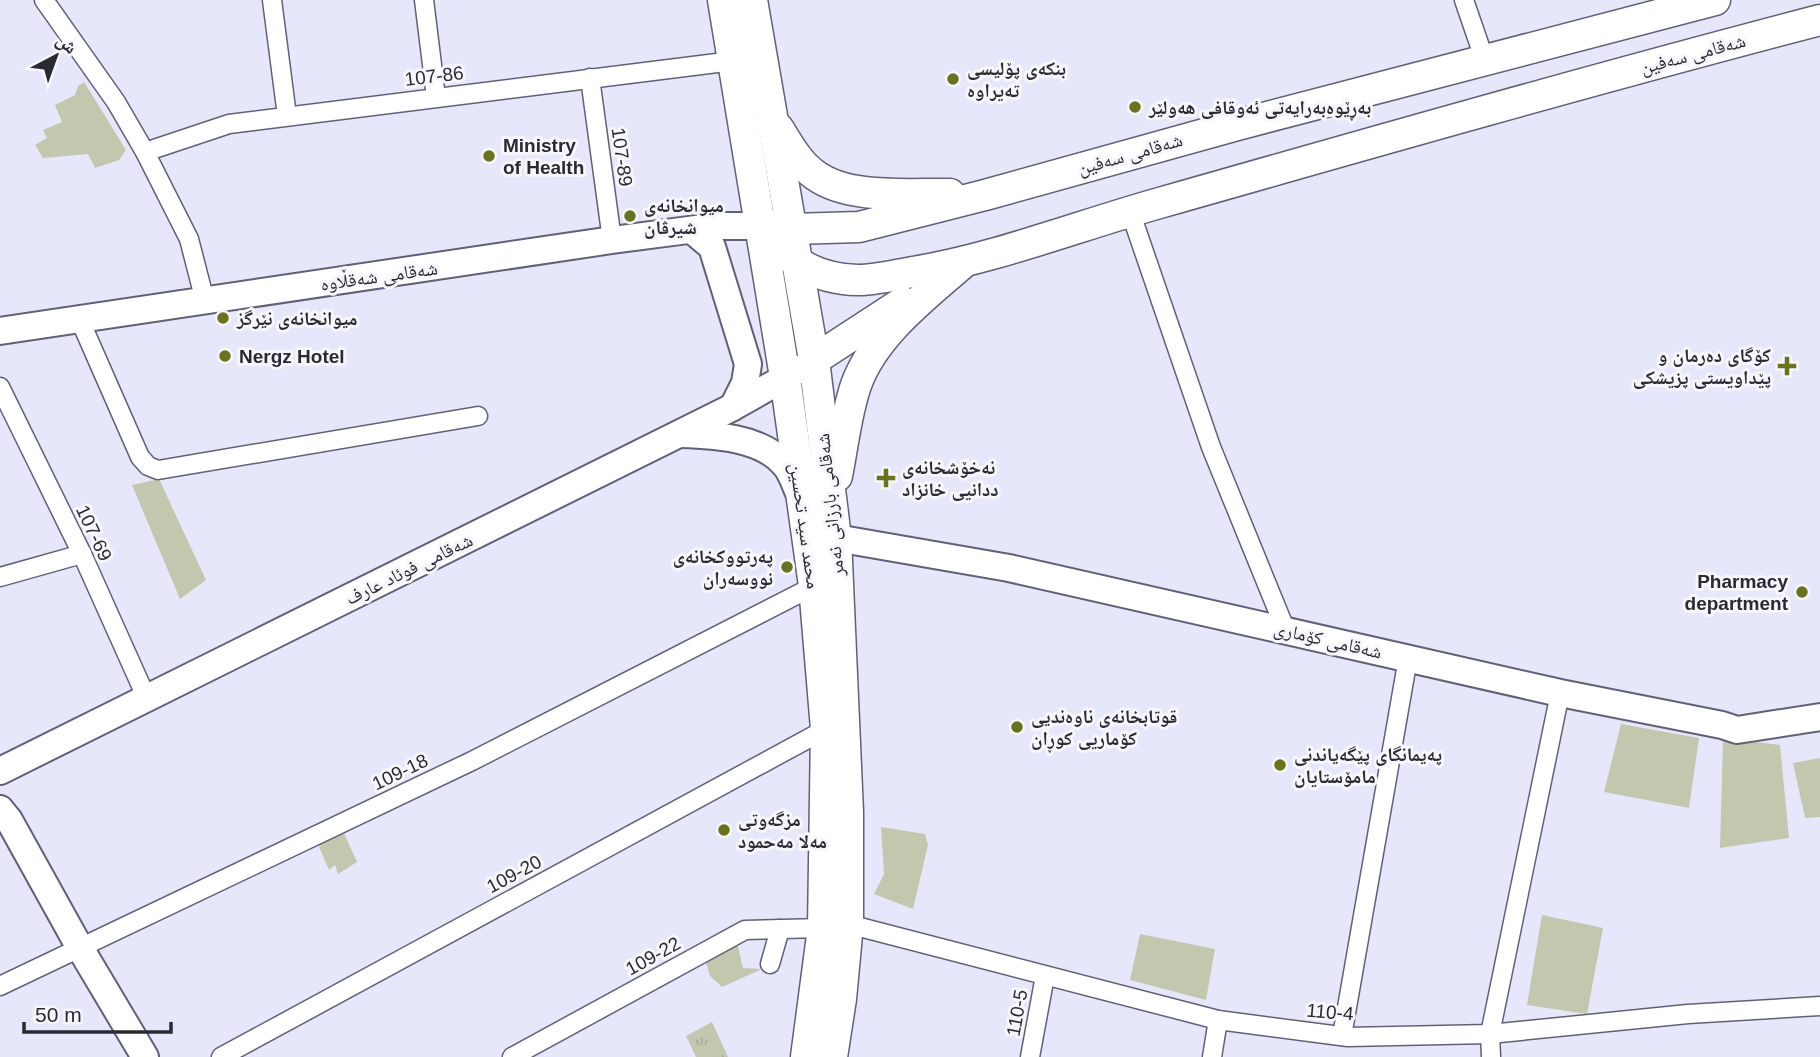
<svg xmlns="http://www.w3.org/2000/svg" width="1820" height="1057" viewBox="0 0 1820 1057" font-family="Helvetica,'Noto Naskh Arabic',sans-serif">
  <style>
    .grass { fill: url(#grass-tufts) }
    .garden { fill: #c3c7ad }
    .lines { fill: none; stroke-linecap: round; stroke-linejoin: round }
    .street-casing { stroke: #616076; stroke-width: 21 }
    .secondary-casing { stroke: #616076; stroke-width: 30 }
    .primary-casing { stroke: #616076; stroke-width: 33 }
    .street { stroke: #fff; stroke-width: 18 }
    .secondary { stroke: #fff; stroke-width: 26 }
    .primary { stroke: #fff; stroke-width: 30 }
    .poi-dot { fill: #6a721b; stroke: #f6f6fb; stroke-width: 2.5 }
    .labels { text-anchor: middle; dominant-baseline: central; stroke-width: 6; stroke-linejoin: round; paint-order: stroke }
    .street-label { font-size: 19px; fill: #2a2a33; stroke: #f6f6fb }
    .poi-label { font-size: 19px; font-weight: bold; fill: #2a2a33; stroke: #f6f6fb; text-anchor: start }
  </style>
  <defs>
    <pattern id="grass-tufts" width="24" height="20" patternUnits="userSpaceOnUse" patternTransform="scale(1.75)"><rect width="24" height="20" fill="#c3c7ad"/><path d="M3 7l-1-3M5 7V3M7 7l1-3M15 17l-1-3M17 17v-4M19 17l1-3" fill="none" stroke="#a8ab95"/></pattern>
  </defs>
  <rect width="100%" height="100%" fill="#e7e7fc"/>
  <path class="grass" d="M712,1022l16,35h-32l-10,-21z"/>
  <g class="garden">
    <path d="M84,82l42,68 -7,10 -24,8 -7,-14 -45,4 -8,-13 12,-7 -4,-8 19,-8 -7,-17 20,-10 3,-9z"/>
    <path d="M159,479l47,101 -26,19 -48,-114z"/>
    <path d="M1621,724l78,14 -10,70 -85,-16z"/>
    <path d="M1723,738l57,7 9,93 -69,10z"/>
    <path d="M1820,758v59l-15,1 -12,-55z"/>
    <path d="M881,827l44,7 3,11 -15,64 -39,-15 10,-20z"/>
    <path d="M342,829l15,33 -19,12 -3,-9 -6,5 -12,-28z"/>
    <path d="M1542,915l61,13 -16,86 -60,-9z"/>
    <path d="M1140,934l75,15 -9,51 -76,-20z"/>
    <path d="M737,942l6,26 19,1 -40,18 -12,-11 -4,-14z"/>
  </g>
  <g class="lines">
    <defs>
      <g id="street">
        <path d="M44,0l72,102 29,50 44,87 16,62"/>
        <path d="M272,0l15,116"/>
        <path d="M424,0l12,97"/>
        <path d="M1464,0l21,61"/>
        <path d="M590,78l22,162"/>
        <path d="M145,152l84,-28 504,-63"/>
        <path d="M1130,211l81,236 75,184"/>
        <path d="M79,318l61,139 8,9 10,4 320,-54"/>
        <path d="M0,387l82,167 65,145"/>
        <path d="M0,577l82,-23"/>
        <path d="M848,924l370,96 130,17 142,-3 198,-20 132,-8"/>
        <path d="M770,964l10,-35"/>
        <path d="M0,986l472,-225 342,-175"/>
        <path d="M1342,1036l66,-378"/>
        <path d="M221,1057l605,-328"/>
        <path d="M512,1057l233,-127 78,-2"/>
        <path d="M1030,1057l15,-81"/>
        <path d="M1212,1057l6,-37"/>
        <path d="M1491,1057l-1,-23 70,-341"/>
      </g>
      <g id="secondary">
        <path d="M692,230l20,17 36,117 -3,19 -12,24"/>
        <path d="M0,331l612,-91 107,-14h40"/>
        <path d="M681,434c32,1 80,3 103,30 7,7 11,20 15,29"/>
        <path d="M836,538l173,30 551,125 162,32 15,5 83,-13"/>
        <path d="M0,771l733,-364 69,-39"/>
        <path d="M0,809l9,11 71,128 65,109"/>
      </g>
      <g id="primary">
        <path d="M723,0l62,377 29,209 12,143 -3,199 -17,129"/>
        <path d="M752,0l62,360 22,178 12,274v112l-7,75 -9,58"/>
        <path d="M778,128c11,17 20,35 37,47 34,25 95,18 135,19"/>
        <path d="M759,226c28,33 53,53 99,54 18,0 37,-5 55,-8 83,-14 162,-45 243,-68 221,-63 442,-126 664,-184"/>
        <path d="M772,227l20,2 67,-2 126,-32 252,-70 478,-125"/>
        <path d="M814,360l89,-58"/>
        <path d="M837,476c6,-30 9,-62 19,-91 18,-50 67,-87 106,-121"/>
      </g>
    </defs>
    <use href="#street" class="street-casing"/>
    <use href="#secondary" class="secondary-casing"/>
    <use href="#primary" class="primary-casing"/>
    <use href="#street" class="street"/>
    <use href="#secondary" class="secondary"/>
    <use href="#primary" class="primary"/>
  </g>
  <g class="poi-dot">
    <circle cx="953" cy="79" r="7"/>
    <circle cx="1135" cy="107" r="7"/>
    <circle cx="489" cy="156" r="7"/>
    <circle cx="630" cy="216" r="7"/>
    <circle cx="223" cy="318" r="7"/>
    <circle cx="225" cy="356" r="7"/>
    <path d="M1783.5 355.5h7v7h7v7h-7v7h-7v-7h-7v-7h7z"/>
    <path d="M882.5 467.5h7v7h7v7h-7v7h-7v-7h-7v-7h7z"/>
    <circle cx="787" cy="567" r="7"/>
    <circle cx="1802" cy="592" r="7"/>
    <circle cx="1017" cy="727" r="7"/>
    <circle cx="1280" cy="765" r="7"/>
    <circle cx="724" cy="830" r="7"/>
  </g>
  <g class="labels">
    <g class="street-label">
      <text transform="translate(1693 54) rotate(-15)">شەقامی سەفین</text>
      <text transform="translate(434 76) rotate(-7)">107-86</text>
      <text transform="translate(1130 154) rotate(-16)">شەقامی سەفین</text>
      <text transform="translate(622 157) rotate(82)">107-89</text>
      <text transform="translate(379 276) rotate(-8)">شەقامی شەقڵاوە</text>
      <text transform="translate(830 505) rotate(-96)">شەقامی بارزانی نەمر</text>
      <text transform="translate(805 526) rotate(82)">محمد سید تحسین</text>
      <text transform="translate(94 533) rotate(65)">107-69</text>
      <text transform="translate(409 569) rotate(-26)">شەقامی فوئاد عارف</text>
      <text transform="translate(1328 640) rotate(13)">شەقامی کۆماری</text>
      <text transform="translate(400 772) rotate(-26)">109-18</text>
      <text transform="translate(514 874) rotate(-28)">109-20</text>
      <text transform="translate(653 956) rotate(-29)">109-22</text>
      <text transform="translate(1330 1012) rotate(5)">110-4</text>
      <text transform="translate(1017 1013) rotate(-80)">110-5</text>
    </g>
    <g class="poi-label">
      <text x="967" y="68">بنکەی پۆلیسی<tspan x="967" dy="22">تەیراوە</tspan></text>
      <text x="1149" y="107">بەڕێوەبەرایەتی ئەوقافی هەولێر</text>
      <text x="503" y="145">Ministry<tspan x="503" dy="22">of Health</tspan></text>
      <text x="644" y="205">میوانخانەی<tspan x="644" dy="22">شیرڤان</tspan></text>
      <text x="237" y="318">میوانخانەی نێرگز</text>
      <text x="1771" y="355" text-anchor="end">کۆگای دەرمان و<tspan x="1771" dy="22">پێداویستی پزیشکی</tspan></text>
      <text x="239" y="356">Nergz Hotel</text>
      <text x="902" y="467">نەخۆشخانەی<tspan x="902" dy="22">ددانیی خانزاد</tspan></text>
      <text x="773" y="556" text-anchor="end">پەرتووکخانەی<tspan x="773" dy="22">نووسەران</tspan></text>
      <text x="1788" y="581" text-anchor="end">Pharmacy<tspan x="1788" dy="22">department</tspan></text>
      <text x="1031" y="716">قوتابخانەی ناوەندیی<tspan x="1031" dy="22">کۆماریی کوڕان</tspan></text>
      <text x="1294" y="754">پەیمانگای پێگەیاندنی<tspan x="1294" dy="22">مامۆستایان</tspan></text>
      <text x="738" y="819">مزگەوتی<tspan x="738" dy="22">مەلا مەحمود</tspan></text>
    </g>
  </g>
  <g transform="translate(56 56) rotate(41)" stroke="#f6f6fb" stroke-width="5" paint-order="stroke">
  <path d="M0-5L12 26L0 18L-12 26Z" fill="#2a2a33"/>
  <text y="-10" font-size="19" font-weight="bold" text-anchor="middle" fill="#2a2a33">ش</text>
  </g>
  <path d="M24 1022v10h147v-10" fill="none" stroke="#2a2a33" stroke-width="3.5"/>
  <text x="35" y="1022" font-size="21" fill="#2a2a33" stroke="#f6f6fb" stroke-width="5" paint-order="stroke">50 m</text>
</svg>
